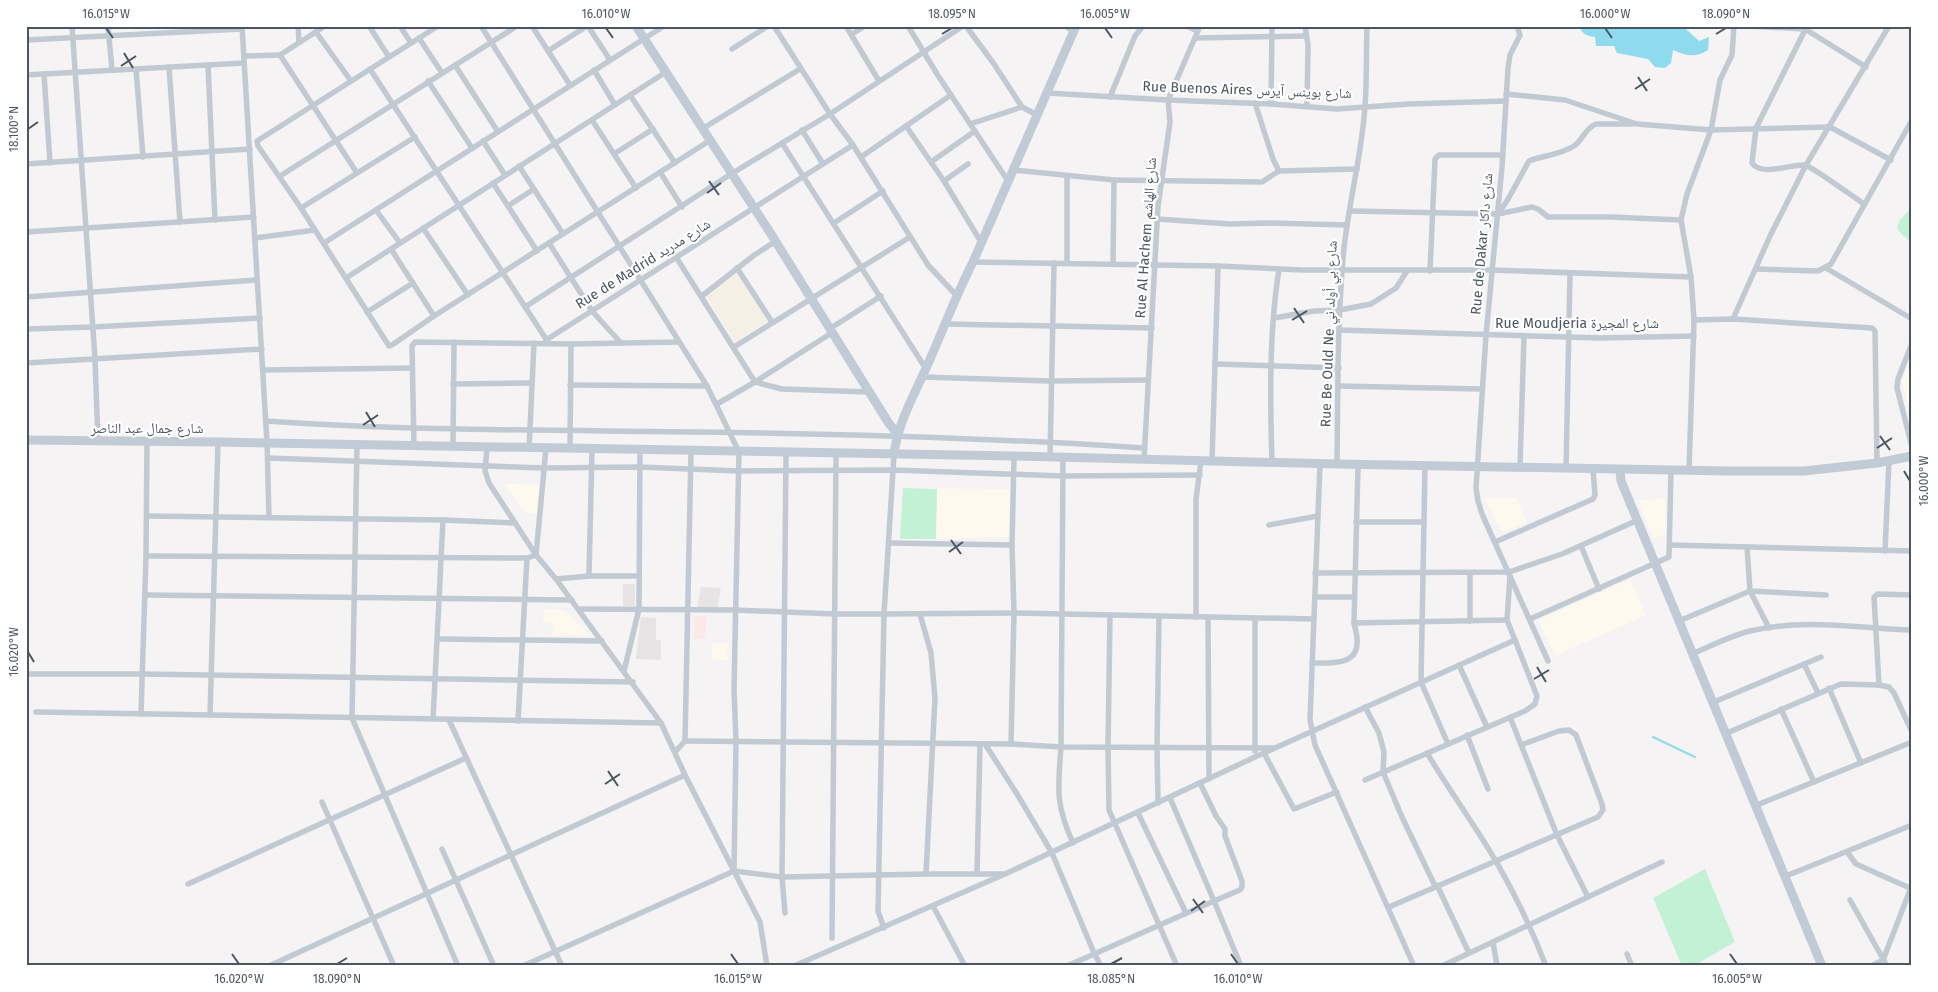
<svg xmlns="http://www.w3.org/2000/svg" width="1938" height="992" viewBox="0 0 1938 992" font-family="'Fira Sans','Noto Naskh Arabic',sans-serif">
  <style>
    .commercial { fill: #fdf9ef }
    .education { fill: #e6e4e5 }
    .medical { fill: #fce8e6 }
    .green { fill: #c3f1d5 }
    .sand { fill: #f5f0e5 }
    .water { fill: #90daee }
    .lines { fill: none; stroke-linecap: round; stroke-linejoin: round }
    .stream { stroke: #90daee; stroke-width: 2 }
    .street { stroke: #c1cad2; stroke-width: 5.5 }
    .secondary { stroke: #c1cbd6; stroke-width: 9 }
    .ticks { fill: none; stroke: #4a5661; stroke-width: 2 }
    .labels { text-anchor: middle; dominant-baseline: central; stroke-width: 4.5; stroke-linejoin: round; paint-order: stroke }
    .street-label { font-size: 14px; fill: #4a5661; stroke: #fff }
    .neatline { fill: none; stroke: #4a5661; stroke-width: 2 }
    .ticks-label { font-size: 12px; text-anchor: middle; fill: #4a5661 }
  </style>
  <rect width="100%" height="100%" fill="#f5f3f3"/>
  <g class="commercial">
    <path d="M1912,359v66l-10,-43z"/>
    <path d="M504,484l38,1 1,28h-17z"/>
    <path d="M903,488l107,1v48l-106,3z"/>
    <path d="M1484,498h33l10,25 -25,9z"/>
    <path d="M1665,498l1,36 -13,4 -15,-37z"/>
    <path d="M1630,579l16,36 -91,41 -17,-36z"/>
    <path d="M544,609l21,1 25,26 -38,-1 1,-11 -10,-2z"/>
    <path d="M712,643h16l-1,17 -15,1z"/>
  </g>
  <g class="education">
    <rect x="623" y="584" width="12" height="22"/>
    <path d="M701,587l20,1 -4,22 -20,-1z"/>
    <path d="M641,617l15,1v21l5,2v19l-25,-1z"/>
  </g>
  <path class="medical" d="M706,616l-1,23h-11v-22z"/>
  <g class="green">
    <path d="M1912,207v36l-11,-9 -4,-7 3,-7z"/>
    <path d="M903,488l34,1 -1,50h-36z"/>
    <path d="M1705,869l30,73 -42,24h-11l-29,-68z"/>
  </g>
  <path class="sand" d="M736,273l33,47 -34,22 -28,-45z"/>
  <path class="water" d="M1579,26h87l12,3 7,-1 14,13 10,-4 -1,13c-13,8 -21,6 -35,0l-2,13 -6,5 -10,-1 -7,-8 -31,-6 -3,-7h-18l-1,-9c-8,-1 -13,-3 -16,-11z"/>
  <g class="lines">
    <path class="stream" d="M1653,737l42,20"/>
    <g class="street">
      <path d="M72,26l23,333 3,83"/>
      <path d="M108,26l4,44"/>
      <path d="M242,26l25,417 2,74"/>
      <path d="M298,26l1,16"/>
      <path d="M369,26l20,31"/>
      <path d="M400,26l11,17"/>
      <path d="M438,26l-181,115 1,5 43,62 88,138 3,-1 42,-29 275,-175"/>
      <path d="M481,26l226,360 32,66 -5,238 2,52 -2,129"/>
      <path d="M532,26l38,59"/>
      <path d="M588,26l22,34"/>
      <path d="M774,26l56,88 23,31 75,120 28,30"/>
      <path d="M846,26l33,55"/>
      <path d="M908,26l29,48 71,107"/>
      <path d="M966,26l28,38 28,43 15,8"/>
      <path d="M1066,26l8,6"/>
      <path d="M1186,26l12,5"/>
      <path d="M1305,26l3,19 -1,61"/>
      <path d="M1517,26l3,9 -10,20 -2,13 -6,99 -16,168 -10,153 2,13 4,13 66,147"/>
      <path d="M1748,26l57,3 61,38"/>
      <path d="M1807,26l-51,102 -4,35c10,14 38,1 53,2 6,1 50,33 59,39"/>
      <path d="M316,32l35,49"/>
      <path d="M852,34l13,-8"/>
      <path d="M419,38l23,35"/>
      <path d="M1196,38l109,-2"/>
      <path d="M26,40l216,-11"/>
      <path d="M732,49l36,-23"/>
      <path d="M548,51l39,-25"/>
      <path d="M280,55l77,118"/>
      <path d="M244,56l36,-1 45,-29"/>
      <path d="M208,65l7,155"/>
      <path d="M455,65l43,67"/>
      <path d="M169,67l11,155"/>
      <path d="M136,69l7,88"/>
      <path d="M370,69l178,273"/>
      <path d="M594,70l21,35"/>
      <path d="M44,74l6,89"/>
      <path d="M26,75l218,-12"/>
      <path d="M428,81l44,67"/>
      <path d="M1047,93l121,7 103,4 66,5 72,-5 97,-3"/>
      <path d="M1506,94l59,6 72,24 74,6 119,-3 61,33"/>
      <path d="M630,95l45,68"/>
      <path d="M1110,97l25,-61 8,-10"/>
      <path d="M1255,103l18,56 6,12"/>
      <path d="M1271,104l1,-78"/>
      <path d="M592,120l44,68"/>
      <path d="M970,124l52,-17"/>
      <path d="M906,126l38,55 37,61"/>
      <path d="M702,129l98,-60"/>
      <path d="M802,130l21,34"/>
      <path d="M483,141l22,34"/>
      <path d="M782,143l144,226"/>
      <path d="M614,154l39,-25"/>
      <path d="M861,157l90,-62"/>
      <path d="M931,162l44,-31"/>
      <path d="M26,164l224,-15"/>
      <path d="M519,166l44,68"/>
      <path d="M1013,170l101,10 -1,84"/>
      <path d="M660,172l22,35"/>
      <path d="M280,176l237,-150"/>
      <path d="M1067,176v87"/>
      <path d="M1114,180l148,2 17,-11 78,-2"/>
      <path d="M944,181l24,-17"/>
      <path d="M493,183l44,68"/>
      <path d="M508,206l26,-17"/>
      <path d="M301,208l114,-71"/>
      <path d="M376,210l24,33"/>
      <path d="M1350,211l148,3 34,-7 6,2 10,8h62l71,3"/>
      <path d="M1498,214l9,-13 22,-40c15,-6 31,-6 45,-15 9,-6 11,-18 22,-22h37"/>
      <path d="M1157,219l73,5 37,-1 80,2"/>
      <path d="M834,223l49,-32"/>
      <path d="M423,228l45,67"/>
      <path d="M26,232l228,-15"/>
      <path d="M255,238l60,-8"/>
      <path d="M324,243l340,-217"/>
      <path d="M549,243l43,68 29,32"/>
      <path d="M391,249l43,67"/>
      <path d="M676,257l79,125 27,7 87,3"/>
      <path d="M973,262l245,4 84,4h190l199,7"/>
      <path d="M737,268l35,54"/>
      <path d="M1826,268l86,51"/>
      <path d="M1756,269l62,2 13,-7 81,-144"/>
      <path d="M1430,271l5,-112 4,-4h64"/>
      <path d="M346,278l320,-206"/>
      <path d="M702,296l51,-40 23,-15"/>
      <path d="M26,297l231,-17"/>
      <path d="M525,307l206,-133 99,-60 133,-88"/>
      <path d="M367,312l46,-29"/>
      <path d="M1274,318l40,-7 26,-1 31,-6 25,-16 11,-17"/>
      <path d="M1733,319l37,-83 36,-71 83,-139"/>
      <path d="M1694,320l39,-1 139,9 3,3 2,132"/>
      <path d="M946,324l206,4"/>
      <path d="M831,328l50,-32"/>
      <path d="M26,329l67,-2 167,-9"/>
      <path d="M1339,330l261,8 94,-2"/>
      <path d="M546,340l307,-195"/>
      <path d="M1912,343l-14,36 -1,9 15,59"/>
      <path d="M734,347l176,-110"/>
      <path d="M26,363l236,-14"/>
      <path d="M1215,364l124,4"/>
      <path d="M263,370l149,-2"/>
      <path d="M922,377l129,4 97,-1"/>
      <path d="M453,384l78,-1"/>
      <path d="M570,385l137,1"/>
      <path d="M1338,386l144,3"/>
      <path d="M717,404l38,-22 78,-50"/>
      <path d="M266,421c144,10 288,9 433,11 148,2 297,6 445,16"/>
      <path d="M357,444l-5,274 106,248"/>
      <path d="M414,446l-2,-100 3,-4 156,2 108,-2"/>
      <path d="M453,447l1,-105"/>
      <path d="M487,448l-2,23 4,12 47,72 20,24 105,144 24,52 75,147 7,44"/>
      <path d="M529,449l5,-106"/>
      <path d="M570,449l1,-105"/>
      <path d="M894,454l-10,160 130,-1 300,6"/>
      <path d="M268,458l276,10 96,-1 98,4 156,-1 168,6 138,-1"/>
      <path d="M1050,458l4,-195"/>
      <path d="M1063,458l-2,289c-3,41 -6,57 12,96"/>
      <path d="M1144,460l14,-254 12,-84 -2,-22 32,-74"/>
      <path d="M1212,461l6,-195"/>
      <path d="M1272,462c-2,-64 -3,-130 7,-193"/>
      <path d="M1320,464l-10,256 5,25 99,221"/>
      <path d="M1337,464c1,-71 0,-144 7,-216 5,-47 18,-94 21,-142 2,-26 1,-53 2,-80"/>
      <path d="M1425,466l-4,216 27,62"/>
      <path d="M1520,467l4,-131"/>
      <path d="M1566,469l4,-195"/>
      <path d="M1689,471l5,-151 -3,-43 -10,-57 6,-26 24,-64 9,-50 12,-25 2,-29"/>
      <path d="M147,516l296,4 72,3"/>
      <path d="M1356,522h68"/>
      <path d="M1269,525l49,-9"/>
      <path d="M1495,542l98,-43 2,-4 -2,-26"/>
      <path d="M889,543l123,2"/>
      <path d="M1670,545l242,6"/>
      <path d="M1581,546l18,43"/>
      <path d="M1747,547l3,44 19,37"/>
      <path d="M1885,551l4,-90"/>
      <path d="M146,556l381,2 9,-3 10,-107"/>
      <path d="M1315,573l194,-1 53,-18 76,-34"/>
      <path d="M1470,573v48"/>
      <path d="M589,576l3,-127"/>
      <path d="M556,579l33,-3h50"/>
      <path d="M145,595l427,5"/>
      <path d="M1315,597h39"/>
      <path d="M579,609l156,1 100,4h49l-6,297 6,17"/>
      <path d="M920,614l11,39 4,45 -9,176"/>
      <path d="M1110,615l-2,132 1,63 68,156"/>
      <path d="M1196,617v-118l5,-38"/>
      <path d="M1208,617l1,162"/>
      <path d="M1530,619l139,-62 2,-87"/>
      <path d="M1679,621l71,-30 76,4"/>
      <path d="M1354,623l153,-3"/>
      <path d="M438,639l164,2"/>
      <path d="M1692,654c19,-8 38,-18 58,-23 53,-13 108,-3 162,-1"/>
      <path d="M1312,663c16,0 45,3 45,-20 1,-7 -2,-14 -3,-20l4,-158"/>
      <path d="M1804,664l14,29"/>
      <path d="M1459,665l28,62"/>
      <path d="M624,671l15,-62 1,-159"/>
      <path d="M26,674h116l491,8"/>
      <path d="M1879,685l-5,-88 4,-3 34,1"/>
      <path d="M1829,688l32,75"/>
      <path d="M1714,702l107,-45"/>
      <path d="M1365,707l14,26 5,19 -1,20 19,45 33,69"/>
      <path d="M1781,709l33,73"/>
      <path d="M36,712l625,11"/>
      <path d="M141,714l5,-158 1,-114"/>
      <path d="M210,715l8,-273"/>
      <path d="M1510,717l47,118 31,62"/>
      <path d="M433,719l10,-199"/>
      <path d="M449,720l113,246"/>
      <path d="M518,721l9,-163"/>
      <path d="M1727,733l114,-49 38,1 10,2 5,6 18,39"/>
      <path d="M1467,735l21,54"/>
      <path d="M685,741l326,3 50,3 213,1"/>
      <path d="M985,744l32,50 35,59 42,100 7,13"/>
      <path d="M1011,744l3,-131 -2,-68 2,-89"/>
      <path d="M1255,751v-133"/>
      <path d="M675,752l10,-11 6,-290"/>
      <path d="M1264,753l30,56 43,-17"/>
      <path d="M1427,753c22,37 48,72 70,110 19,33 35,67 49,103"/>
      <path d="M1365,780l160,-69 10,-7 2,-8 -22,-56"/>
      <path d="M1200,783l16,33 9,13v7l17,45v6l-2,3 -26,11 27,65"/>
      <path d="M322,802l72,164"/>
      <path d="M1158,803l-1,-56 2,-131"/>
      <path d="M1757,805l155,-63"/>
      <path d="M1138,813l48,100"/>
      <path d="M442,849l52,117"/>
      <path d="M1847,852l9,12 56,25"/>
      <path d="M977,874l3,-130"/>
      <path d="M1786,876l126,-51"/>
      <path d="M188,884l278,-126"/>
      <path d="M1437,885l32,68"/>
      <path d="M1850,900l37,66"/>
      <path d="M933,906l32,60"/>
      <path d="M1389,907l209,-90 5,-7 -1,-6 -26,-69 -7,-5 -10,1 -38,14"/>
      <path d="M785,913l-3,-36 4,-424"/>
      <path d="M832,938l4,-484"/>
      <path d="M1493,942l4,24"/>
      <path d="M1627,954l5,12"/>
      <path d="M269,966l416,-191"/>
      <path d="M523,966l211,-95 48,6 144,-3h77"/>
      <path d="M794,966l211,-92 250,-117 260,-117 -8,-20 3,-44"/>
      <path d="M1067,966l147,-65 -44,-103"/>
      <path d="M1442,966l220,-104"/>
      <path d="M1871,966l12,-6 29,-75"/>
    </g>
    <g class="secondary">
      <path d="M636,26l135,208 117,188 10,13"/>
      <path d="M26,440l192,2 796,14 323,8 391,7h76l73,-8 35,-7"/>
      <path d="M894,454c4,-33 24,-66 37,-97 14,-32 26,-64 42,-95l103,-236"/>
      <path d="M1620,470l1,11 201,485"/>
    </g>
  </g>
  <path class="ticks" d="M106,28l7,10M606,28l7,10M1105,28l7,10M1605,28l7,10M942,34l10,-6M1716,34l10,-6M124,53l9,15M121,66l15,-10M1638,77l9,14M1635,89l15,-10M28,129l10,-7M709,181l10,14M707,193l14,-10M1294,308l10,15M1292,320l15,-9M366,412l9,15M363,425l15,-10M1880,436l10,14M1877,448l15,-10M1904,471l6,10M951,540l10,14M949,552l14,-10M28,652l6,10M1537,667l9,15M1534,679l15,-9M608,771l10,15M605,784l15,-10M1193,899l10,14M1191,911l14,-10M232,954l7,10M731,954l7,10M1231,954l7,10M1730,954l7,10M337,964l10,-6M1111,964l11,-6"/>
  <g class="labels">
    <g class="street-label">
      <text transform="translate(1247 90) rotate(2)">Rue Buenos Aires شارع بوينس آيرس</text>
      <text transform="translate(1146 238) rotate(-86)">Rue Al Hachem شارع الهاشم</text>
      <text transform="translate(1482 244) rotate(-85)">Rue de Dakar شارع داكار</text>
      <text transform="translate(643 264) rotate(-32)">Rue de Madrid شارع مدريد</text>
      <text x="1577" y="323">Rue Moudjeria شارع المجيرة</text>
      <text transform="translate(1329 334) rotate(-88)">Rue Be Ould Ne شارع بي أولد ني</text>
      <text x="147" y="428">شارع جمال عبد الناصر</text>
    </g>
  </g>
  <rect width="1938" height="992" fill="none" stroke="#ffffff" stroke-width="55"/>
  <rect x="28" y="28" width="1882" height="936" class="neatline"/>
  <g class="ticks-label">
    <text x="106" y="18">16.015°W</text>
    <text x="606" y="18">16.010°W</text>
    <text x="952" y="18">18.095°N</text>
    <text x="1105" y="18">16.005°W</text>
    <text x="1605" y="18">16.000°W</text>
    <text x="1726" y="18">18.090°N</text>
    <text transform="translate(14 129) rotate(-90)" y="4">18.100°N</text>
    <text transform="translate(1924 481) rotate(-90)" y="4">16.000°W</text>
    <text transform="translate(14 652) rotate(-90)" y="4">16.020°W</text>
    <text x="239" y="983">16.020°W</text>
    <text x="337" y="983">18.090°N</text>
    <text x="738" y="983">16.015°W</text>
    <text x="1111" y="983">18.085°N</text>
    <text x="1238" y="983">16.010°W</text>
    <text x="1737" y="983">16.005°W</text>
  </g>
</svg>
